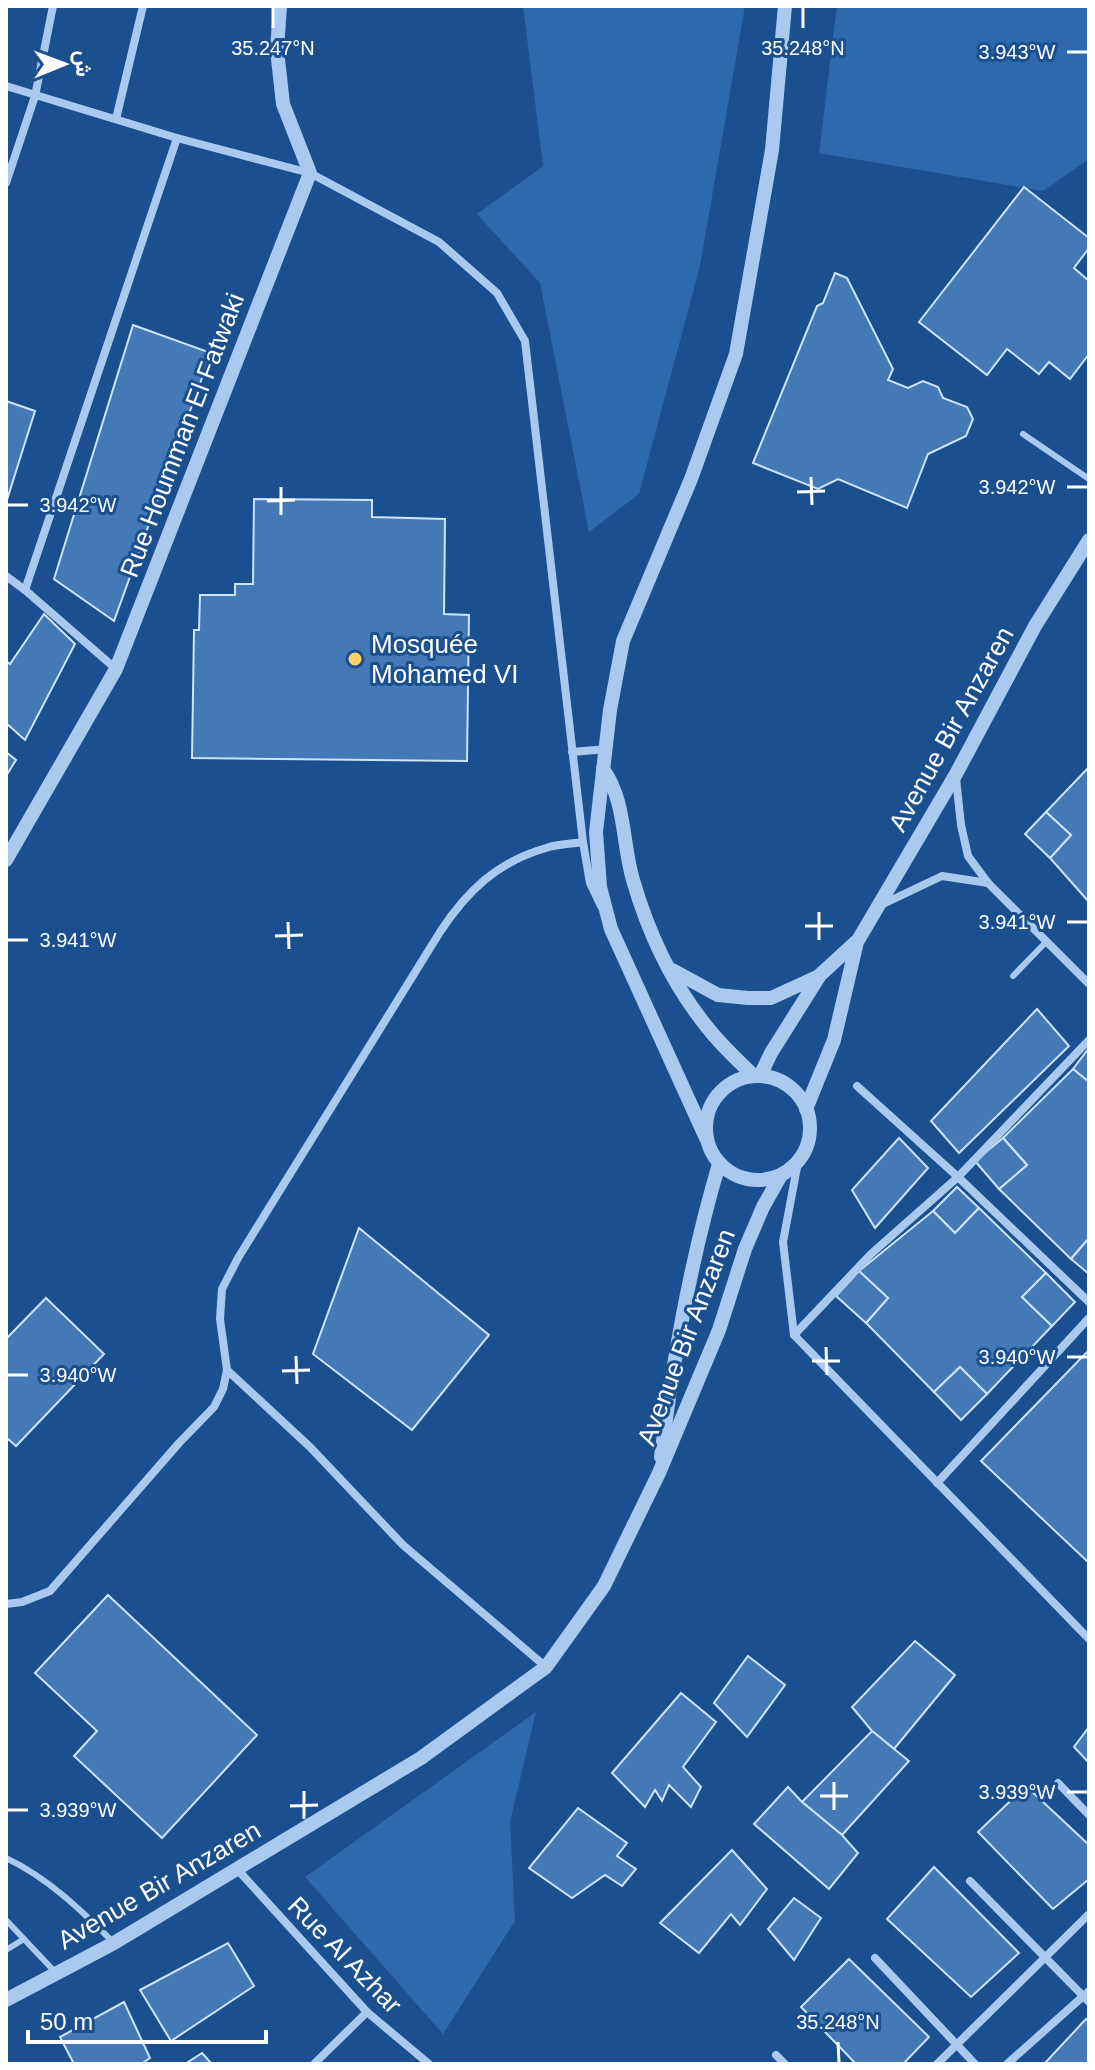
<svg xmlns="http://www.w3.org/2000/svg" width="1095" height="2070" viewBox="0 0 1095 2070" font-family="Helvetica,Vazirmatn,sans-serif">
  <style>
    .green { fill: #2e69ad }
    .building { fill: #4478b7; stroke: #cfe3fa; stroke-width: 2 }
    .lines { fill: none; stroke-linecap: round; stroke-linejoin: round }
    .service { stroke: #a9c9ee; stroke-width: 6 }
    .minor { stroke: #a9c9ee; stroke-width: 8 }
    .tertiary { stroke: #a9c9ee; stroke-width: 14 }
    .ticks { fill: none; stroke: #fff; stroke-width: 3 }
    .poi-dot { fill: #ffd166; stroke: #1b4f8f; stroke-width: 3 }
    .labels { text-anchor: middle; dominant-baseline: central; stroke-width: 6; stroke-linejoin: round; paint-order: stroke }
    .street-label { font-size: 26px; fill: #fff; stroke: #1b4f8f }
    .poi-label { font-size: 26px; fill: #fff; stroke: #1b4f8f; text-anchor: start }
    .ticks-label { font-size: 20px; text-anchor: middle; fill: #fff; stroke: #1b4f8f; stroke-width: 6; stroke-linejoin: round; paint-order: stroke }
  </style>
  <rect width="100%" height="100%" fill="#1b4f8f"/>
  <g class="green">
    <path d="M523,6h222l-45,260 -61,228 -50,38 -49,-249 -63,-69 66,-48z"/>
    <path d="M837,6h252v153l-46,32 -224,-38z"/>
    <path d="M536,1712l-26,110 5,99 -72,113 -138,-157z"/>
  </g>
  <g class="building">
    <path d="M1024,187l65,51v10l-15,20 15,13v73l-19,25 -21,-17 -10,12 -32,-25 -20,26 -68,-53z"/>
    <path d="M835,273l12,5 46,91 -5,11 20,8 15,-7 15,6 5,11 24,9 6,12 -7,17 -38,18 -21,54 -69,-29 -20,10 -65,-26 64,-157 6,-3z"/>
    <path d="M133,325l78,28 -97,268 -60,-42z"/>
    <path d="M6,401l29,10 -29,92z"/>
    <path d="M254,499l118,1v17l73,2 -1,95 25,1 -2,146 -275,-3 2,-128h5l1,-35h35v-11h18z"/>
    <path d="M44,614l31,30 -50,96 -19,-17v-62l4,3z"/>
    <path d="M6,752l10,8 -10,16z"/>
    <path d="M1089,767v135l-39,-44 21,-23 -25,-23z"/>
    <path d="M1046,812l25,23 -21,23 -25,-24z"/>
    <path d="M1037,1009l32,37 -110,107 -28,-32z"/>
    <path d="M1089,1048v34l-16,-13z"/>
    <path d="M1073,1069l16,13v156l-18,21 -72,-70 28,-24 -24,-27z"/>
    <path d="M899,1138l29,30 -53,60 -23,-38z"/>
    <path d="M1003,1138l24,27 -28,24 -24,-28z"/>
    <path d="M957,1187l22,21 -24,25 -22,-22z"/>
    <path d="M979,1208l67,65 -24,24 30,29 -65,68 -27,-27 -26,25 -68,-69 22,-25 -29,-27 74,-60 22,22z"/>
    <path d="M359,1228l130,107 -77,95 -99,-76z"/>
    <path d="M1089,1238v36l-18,-15z"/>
    <path d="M859,1271l29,27 -22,25 -30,-27z"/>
    <path d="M1046,1273l29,29 -23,24 -30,-29z"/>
    <path d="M46,1298l58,56 -88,92 -8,-7 -2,3v-103z"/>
    <path d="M1089,1350v213l-108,-102z"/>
    <path d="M960,1367l27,27 -26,26 -27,-28z"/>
    <path d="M108,1595l149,140 -95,103 -88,-82 23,-25 -62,-58z"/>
    <path d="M915,1641l40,34 -61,74 -22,-18 -20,-24z"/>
    <path d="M748,1656l37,29 -38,52 -33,-34z"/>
    <path d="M681,1693l35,29 -33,45 18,20 -10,20 -22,-22 -7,16 -7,-11 -10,17 -33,-34z"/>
    <path d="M1089,1727v36l-15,-16z"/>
    <path d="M872,1731l37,30 -67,74 -40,-33z"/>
    <path d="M1026,1786l63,59v34l-36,30 -75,-77z"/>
    <path d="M788,1787l14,15 40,33 16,18 -29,36 -75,-65z"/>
    <path d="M578,1808l49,35 -10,13 19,13 -14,17 -17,-11 -33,23 -43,-30z"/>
    <path d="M732,1850l35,39 -27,36 -9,-11 -32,39 -39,-30z"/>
    <path d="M934,1867l85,86 -48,44 -84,-78z"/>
    <path d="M794,1898l27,20 -27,42 -26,-31z"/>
    <path d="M228,1943l26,43 -83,55 -31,-51z"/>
    <path d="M849,1959l80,78 -26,27h-47l-55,-57z"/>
    <path d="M124,2002l26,56 -9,6h-67l-14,-27z"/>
    <path d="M1086,2019l3,3v42h-45z"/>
    <path d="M202,2053l10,11h-27z"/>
  </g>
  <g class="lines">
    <g class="service">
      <path d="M1023,434l66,45"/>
      <path d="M1013,976l34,-35"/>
      <path d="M6,1858c42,20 75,52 108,85"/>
      <path d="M6,1920l50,53"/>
      <path d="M6,1950l18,-11"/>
    </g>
    <g class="minor">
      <path d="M6,86l171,52 133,35 129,69 58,51 28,48 58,501 7,41 11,23"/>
      <path d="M116,119l27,-113"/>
      <path d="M6,183l29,-87 18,-90"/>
      <path d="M6,576l19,14 91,79"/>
      <path d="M25,590l152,-452"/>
      <path d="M572,752l35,-3"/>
      <path d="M956,778l5,47 7,31 20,27 101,101"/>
      <path d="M881,905l61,-29 46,7"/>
      <path d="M857,1086l101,91 131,125"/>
      <path d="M798,1162l-15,80 11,93 295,304"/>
      <path d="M794,1335l77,-81 87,-77 131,-137"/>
      <path d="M227,1370l83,77 93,98 143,122"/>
      <path d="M937,1483l152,-165"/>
      <path d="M6,1604l16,-2 28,-11 129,-148 35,-36 9,-18 4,-19 -7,-51 2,-30 16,-31 202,-326c27,-41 57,-70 106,-84 12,-4 25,-4 37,-6"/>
      <path d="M1058,1783l31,32"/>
      <path d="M237,1869l130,143 62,52"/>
      <path d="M970,1881l119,121"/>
      <path d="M875,1958l100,106"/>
      <path d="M776,2055l9,9"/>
      <path d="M314,2064l53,-52"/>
      <path d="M937,2064l152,-150"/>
      <path d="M1007,2064l82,-73"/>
    </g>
    <g class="tertiary">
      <path d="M603,769c23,32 19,74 30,111 15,52 40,105 74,147 14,18 30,33 47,49"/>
      <path d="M6,860l110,-191 194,-496 -27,-69 -6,-54 3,-44"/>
      <path d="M672,970l46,25 30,3h23l48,-22"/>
      <circle cx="758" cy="1128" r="52"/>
      <path d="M760,1076l11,-23 49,-78 36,-33"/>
      <path d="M806,1109l28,-69 23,-98 99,-168 79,-148 54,-86"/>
      <path d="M706,1138l-95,-209 -11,-42 -4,-55 14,-122 13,-69 68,-162 45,-125 36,-204 13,-144"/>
      <path d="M661,1457c12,-99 30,-198 58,-293"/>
      <path d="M6,2000l108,-57 307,-185 125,-91 58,-81 55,-113 60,-143 26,-81 18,-42 18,-32"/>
    </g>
  </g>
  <path class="ticks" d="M273,8v20M803,8v20M1067,52h20M811,477l1,28M281,487v28M1067,487h20M797,492l28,-1M267,501l28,-1M8,505h20M819,912v28M288,922l1,27M1067,922h20M805,926h28M275,936l28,-1M8,940h20M826,1347l1,28M296,1356l1,28M1067,1357h20M812,1361h28M282,1371l28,-1M8,1375h20M834,1782v28M304,1791v28M1067,1792h20M820,1796h28M290,1806l28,-1M8,1810h20M838,2042l1,20"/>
  <circle class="poi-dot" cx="355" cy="659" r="8"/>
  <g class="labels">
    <g class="street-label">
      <text transform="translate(182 435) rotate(-69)">Rue Houmman El Fatwaki</text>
      <text transform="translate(951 729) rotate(-61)">Avenue Bir Anzaren</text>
      <text transform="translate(686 1337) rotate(-69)">Avenue Bir Anzaren</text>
      <text transform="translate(159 1885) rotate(-30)">Avenue Bir Anzaren</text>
      <text transform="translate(345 1955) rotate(46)">Rue Al Azhar</text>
    </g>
    <g class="poi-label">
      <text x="371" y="644">Mosquée<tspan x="371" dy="30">Mohamed VI</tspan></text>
    </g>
  </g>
  <g class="ticks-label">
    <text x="273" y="55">35.247°N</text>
    <text x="803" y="55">35.248°N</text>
    <text x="1017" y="59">3.943°W</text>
    <text x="1017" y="494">3.942°W</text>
    <text x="78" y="512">3.942°W</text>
    <text x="1017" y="929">3.941°W</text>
    <text x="78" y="947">3.941°W</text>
    <text x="1017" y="1364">3.940°W</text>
    <text x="78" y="1382">3.940°W</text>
    <text x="1017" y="1799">3.939°W</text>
    <text x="78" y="1817">3.939°W</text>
    <text x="838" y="2029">35.248°N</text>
  </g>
  <rect width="1095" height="2070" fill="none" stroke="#ffffff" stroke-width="16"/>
  <g transform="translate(64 64) rotate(89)" stroke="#1b4f8f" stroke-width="6" paint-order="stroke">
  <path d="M0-6L14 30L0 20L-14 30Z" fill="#ffffff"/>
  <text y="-12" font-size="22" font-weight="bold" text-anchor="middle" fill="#ffffff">ش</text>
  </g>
  <path d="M28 2030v12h238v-12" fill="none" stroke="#ffffff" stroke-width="4"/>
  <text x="40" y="2030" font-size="24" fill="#ffffff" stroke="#1b4f8f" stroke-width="6" paint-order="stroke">50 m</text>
</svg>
